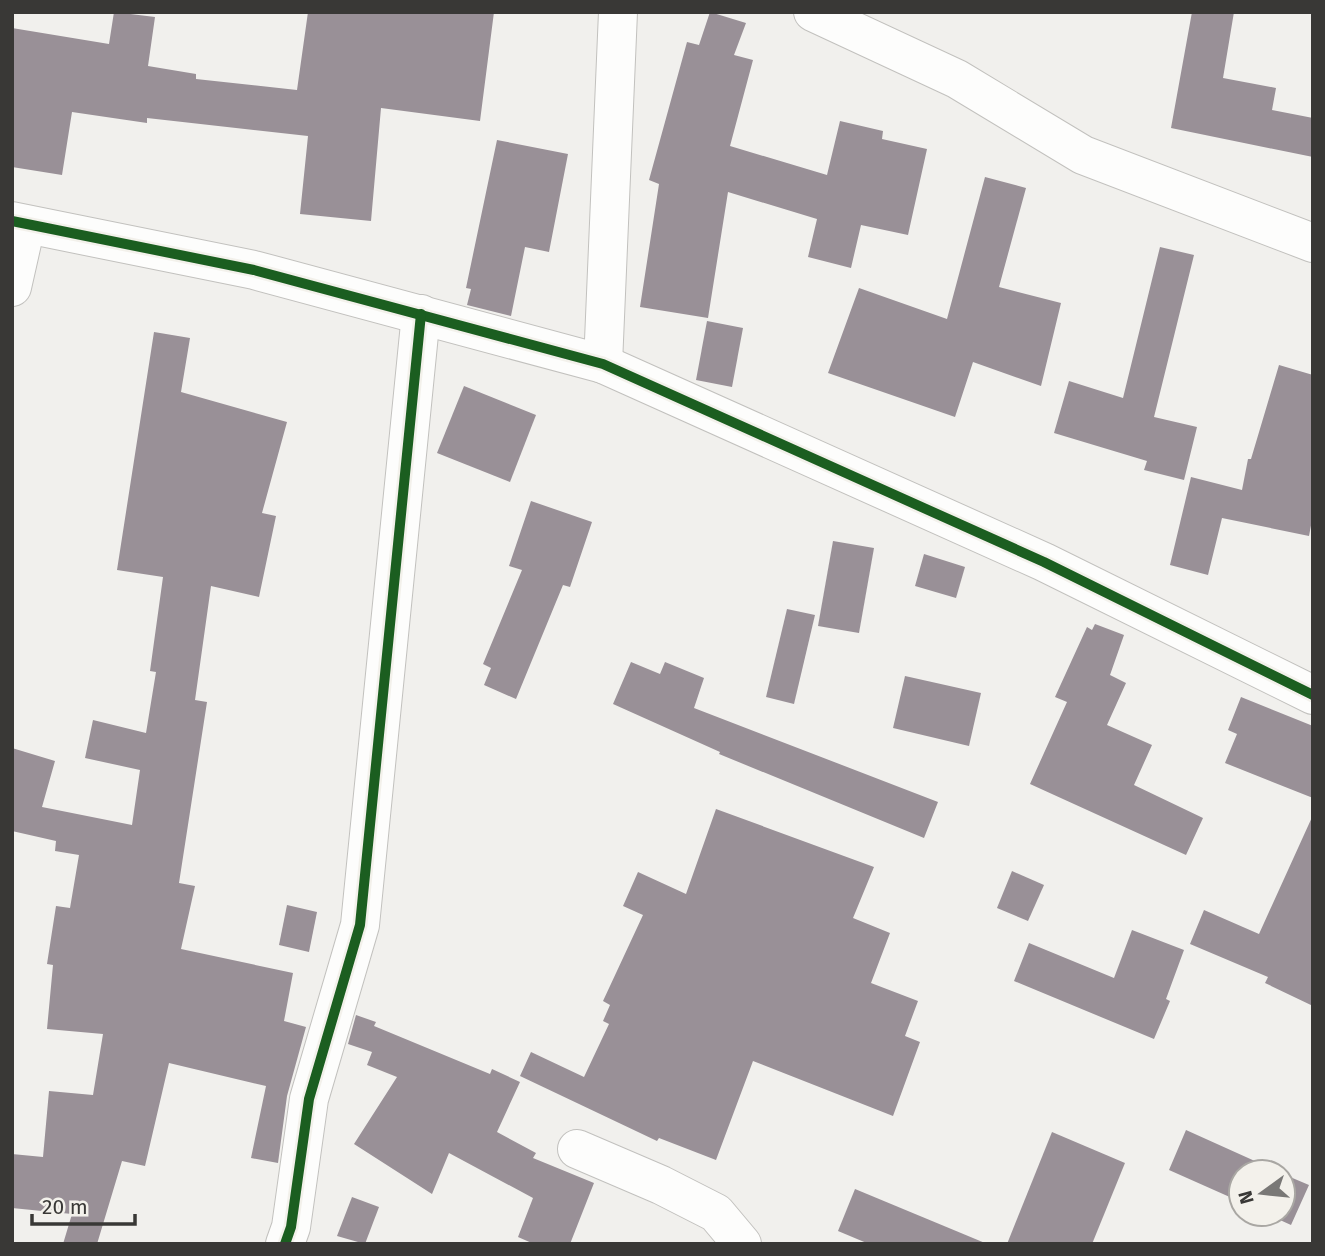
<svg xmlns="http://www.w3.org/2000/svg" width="1325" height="1256" viewBox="0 0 1325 1256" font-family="'Fira Sans',sans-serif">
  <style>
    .building { fill: #999097 }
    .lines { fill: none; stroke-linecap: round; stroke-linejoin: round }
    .minor-casing { stroke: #c2c1be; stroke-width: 40 }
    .minor { stroke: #fdfdfc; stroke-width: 38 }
    .cycleway-casing { stroke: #f3f1eb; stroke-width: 15 }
    .cycleway { stroke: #1b5e20; stroke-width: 10 }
  </style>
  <rect width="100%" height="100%" fill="#f1f0ed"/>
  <g class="building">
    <path d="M114,12l41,5 -7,49 48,8v5l101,11 11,-78h186l-14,109 -99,-13 -10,113 -71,-7 8,-78 -161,-18v5l-75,-11 -10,63 -50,-8v-139l97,16z"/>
    <path d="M710,12l36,11 -12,32 19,5 -23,86 97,29 13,-54 43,10 -1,8 45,10 -19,86 -47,-10 -10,43 -43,-11 9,-38 -89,-27 -20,126 -68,-11 19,-123 -10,-4 38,-138 12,3z"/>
    <path d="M1192,12h42l-11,66 53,10 -4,22 41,8v39l-142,-29z"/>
    <path d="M497,140l71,14 -19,98 -24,-5 -14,69 -44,-11 4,-16 -5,-1z"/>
    <path d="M985,177l41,11 -27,99 62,16 -20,83 -68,-24 -18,55 -127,-44 31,-85 88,31z"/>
    <path d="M1160,247l34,8 -40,162 43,10 -13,53 -40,-10 3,-9 -93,-28 15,-52 54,17z"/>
    <path d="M707,321l36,7 -11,59 -36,-7z"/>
    <path d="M154,332l36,6 -9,54 106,30 -25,91 14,3 -17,81 -48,-11 -16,114 12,2 -28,181 16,3 -14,63 112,24 -9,48 22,6 -19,69 -9,67 -27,-5 15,-72 -97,-23 -24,103 -23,-5 -25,83h-34l9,-30 -60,-6v-54l31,3 6,-66 44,4 10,-61 -56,-5 6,-64 -6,-1 9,-58 14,2 9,-53 -24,-4 1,-10 -44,-10v-83l43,13 -13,46 90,18 8,-55 -55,-12 8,-38 53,13 10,-61 -6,-1 13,-94 -46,-7z"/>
    <path d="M1279,365l34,10v140l-4,21 -87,-18 -14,57 -38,-10 21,-88 51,13 6,-31h3z"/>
    <path d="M464,386l72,29 -26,67 -73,-29z"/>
    <path d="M531,501l61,21 -22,65 -7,-2 -47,114 -32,-14 7,-17 -8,-4 39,-94 -13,-4z"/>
    <path d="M833,541l41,7 -15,85 -41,-7z"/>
    <path d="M924,554l41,13 -9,31 -41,-12z"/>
    <path d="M787,609l28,6 -21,89 -28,-7z"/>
    <path d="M1095,624l29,11 -14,40 16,8 -19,42 45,20 -18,40 69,33 -17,37 -156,-71 37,-82 -12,-5 32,-70 5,3z"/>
    <path d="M631,662l29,12 5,-12 39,16 -10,30 244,94 -14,36 -205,-84 1,-2 -107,-48z"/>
    <path d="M905,676l76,17 -12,53 -76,-18z"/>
    <path d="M1241,697l72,29v72l-88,-35 12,-29 -9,-4z"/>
    <path d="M716,809l158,58 -21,51 37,15 -19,50 47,18 -13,35 15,6 -27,74 -140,-55 -37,99 -57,-22 -2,3 -137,-65 11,-24 53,25 25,-53 -6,-3 7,-16 -7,-4 40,-86 -20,-9 15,-34 48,22z"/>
    <path d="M1313,815v191l-48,-23 3,-6 -78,-33 14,-34 55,24z"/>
    <path d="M1012,871l32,14 -16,36 -31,-13z"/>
    <path d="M287,905l30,7 -8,40 -30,-7z"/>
    <path d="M1132,930l52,20 -18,49 4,2 -16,38 -140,-58 15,-38 85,35z"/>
    <path d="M356,1015l20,7 -2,4 116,48 2,-5 28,13 -23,50 39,21 -3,5 61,25 -24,61h-36l-16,-7 15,-39 -84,-45 -17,41 -78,-50 43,-67 -30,-12 5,-13 -24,-8z"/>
    <path d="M1186,1130l93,42h-38v30l-72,-32z"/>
    <path d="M1052,1132l73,31 -33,81h-85z"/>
    <path d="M1283,1174l26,11 -18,40 -24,-11h16z"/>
    <path d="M855,1189l130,54v1h-116l-31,-13z"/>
    <path d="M352,1197l27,10 -14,37 -28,-8z"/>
  </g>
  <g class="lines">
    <defs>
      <g id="minor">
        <path d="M813,12l144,67 126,76 230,88"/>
        <path d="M12,221l242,49 349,94 441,198 269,133"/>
        <path d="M12,287l14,-62"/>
        <path d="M603,364l15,-352"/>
        <path d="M577,1149l84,36 55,28 26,31"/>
        <path d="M285,1244l6,-17 18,-128 51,-174 61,-611"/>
      </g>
    </defs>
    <use href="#minor" class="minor-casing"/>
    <use href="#minor" class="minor"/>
    <defs>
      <g id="cycleway">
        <path d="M12,221l242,49 349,94 441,198 269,133"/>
        <path d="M285,1244l6,-17 18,-128 51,-174 61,-611"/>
      </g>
    </defs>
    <use href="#cycleway" class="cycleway-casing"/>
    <use href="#cycleway" class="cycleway"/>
  </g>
  <rect width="1325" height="1256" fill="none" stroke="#393836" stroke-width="28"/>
  <g transform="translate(1262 1193) rotate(255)"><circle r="33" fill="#f3f1eb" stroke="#a9a7a3" stroke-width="2"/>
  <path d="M0-5L12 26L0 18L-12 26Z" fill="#797876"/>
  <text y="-10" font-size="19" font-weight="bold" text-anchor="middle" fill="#393836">N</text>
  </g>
  <path d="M32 1214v10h103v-10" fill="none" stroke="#393836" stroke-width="3.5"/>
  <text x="42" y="1214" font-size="21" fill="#393836" stroke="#f3f1eb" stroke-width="5" paint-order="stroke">20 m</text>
</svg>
